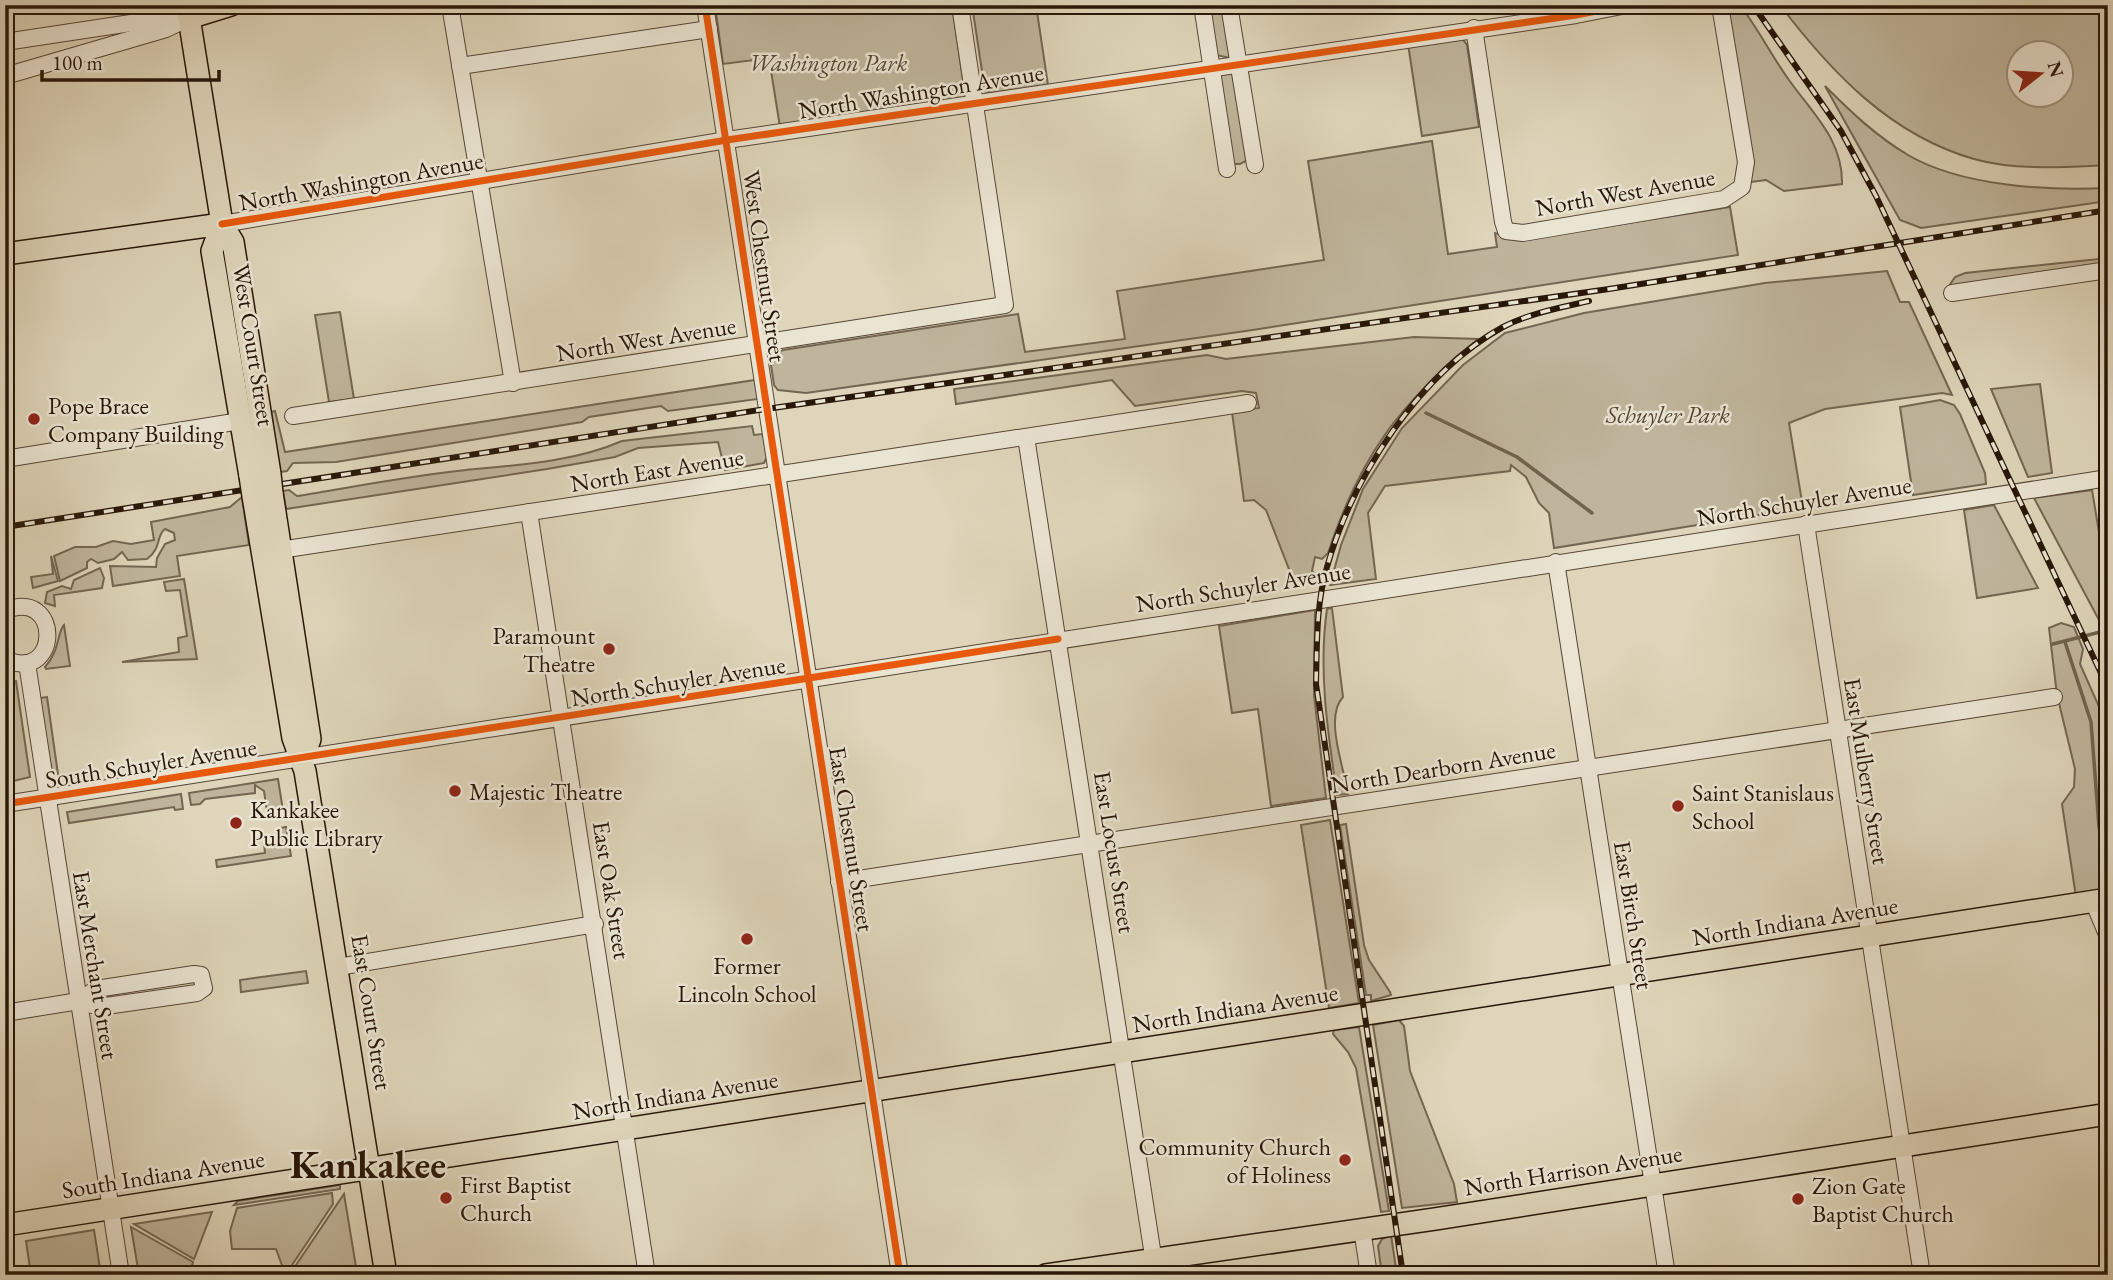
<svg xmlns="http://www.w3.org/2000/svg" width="2113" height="1280" viewBox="0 0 2113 1280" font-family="'EB Garamond',serif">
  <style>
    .green { fill: #bfb59c; stroke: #746652; stroke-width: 2; fill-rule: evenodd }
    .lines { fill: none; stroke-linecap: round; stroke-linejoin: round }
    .stream { stroke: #70624e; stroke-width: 3.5 }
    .minor-casing { stroke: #564634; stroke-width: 18 }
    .major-casing { stroke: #281708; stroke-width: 24 }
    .minor { stroke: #eae4d2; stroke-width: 16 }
    .major { stroke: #ded5ba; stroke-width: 21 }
    .rail-casing { stroke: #281708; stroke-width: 6 }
    .rail { stroke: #eae4d2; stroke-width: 3.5; stroke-dasharray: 10; stroke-linecap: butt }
    .major-bridge-casing { stroke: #281708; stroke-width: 24; stroke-linecap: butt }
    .major-bridge { stroke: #ded5ba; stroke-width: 21 }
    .cycleway-casing { stroke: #eae4d2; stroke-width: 11 }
    .cycleway { stroke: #e8590c; stroke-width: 7 }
    .poi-dot { fill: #8f2418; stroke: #eae4d2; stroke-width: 2.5 }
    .labels { text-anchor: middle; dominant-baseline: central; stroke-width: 5; stroke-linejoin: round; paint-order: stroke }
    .park-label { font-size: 24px; font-style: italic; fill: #554634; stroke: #eae4d2 }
    .street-label { font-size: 24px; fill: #281708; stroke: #eae4d2 }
    .poi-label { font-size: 24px; fill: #281708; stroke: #eae4d2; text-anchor: start }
    .town-label { font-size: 38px; font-weight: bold; fill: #281708; stroke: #eae4d2 }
  </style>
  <rect width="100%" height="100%" fill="#ded5ba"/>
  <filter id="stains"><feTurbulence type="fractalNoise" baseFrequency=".00286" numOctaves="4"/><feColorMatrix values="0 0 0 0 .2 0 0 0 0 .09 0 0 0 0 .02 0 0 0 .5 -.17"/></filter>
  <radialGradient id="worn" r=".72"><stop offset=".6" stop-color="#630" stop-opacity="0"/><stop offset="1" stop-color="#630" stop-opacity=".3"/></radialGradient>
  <g class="green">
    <path d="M715,5h237l14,95 -186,27 -11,-69 -46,6z"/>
    <path d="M972,5h64l12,80 -57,8 -6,-2z"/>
    <path d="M1206,5h20l4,53 -14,-3z"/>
    <path d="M1726,5h9l10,7c16,22 28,46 44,68 24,34 54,60 53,104l-58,7 -18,-11 -15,2z"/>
    <path d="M1780,5h318l10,53v107c-43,2 -92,6 -134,-6 -84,-24 -143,-87 -194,-154zM2060,52v42h-42v-42z"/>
    <path d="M1461,37l6,8 12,82 -57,9 -14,-92z"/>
    <path d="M1234,72l14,88 -8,4h-8l-12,-90z"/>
    <path d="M1825,86c26,26 51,50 83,69 53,31 139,36 200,33v13l-187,27 -21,-8z"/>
    <path d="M1432,141l16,113 49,-7 -2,-14 26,7 209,-33 8,48 -492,76 -440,62 -28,-3 -4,-5 -4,-27 13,-8 235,-36 7,38 100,-13 -8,-48 207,-31 -16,-99z"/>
    <path d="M2108,258v7l-161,24 8,-12 10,-4z"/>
    <path d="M1887,271l13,31h9l43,93 -10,-2 -117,16 -36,14 14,85 -249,40 -5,-35 -10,-10 -13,-26 -15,-12 -1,6 -125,15 -17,27 8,66 -46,6 11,-40 22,-56 39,-61 61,-63 42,-32 79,-20 181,-30z"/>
    <path d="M340,312l14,87 -25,3 -14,-87z"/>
    <path d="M1414,337l64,2c-78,64 -118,117 -150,214l-6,6 -7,-2 -3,14 6,6 -24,5 -28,-72 -12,-10 -10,1 -12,-89 27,-4 -3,-15 -14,-2 -107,15 -23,-26 -156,24 -2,-15 253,-34 19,4z"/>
    <path d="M755,380l3,19 -90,12 -7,-5 -72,11 -7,5 -246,40 -43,1 -6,8 -7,1 -9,-60 4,-1 10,41z"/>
    <path d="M2040,384l12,89 -24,4 -37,-88z"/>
    <path d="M1940,400l14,5 6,9 25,59 1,11 -73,11 -13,-88z"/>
    <path d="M752,426l2,9 9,-1 4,23 -3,6 -39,7 -7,-28 -80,6 -23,9 -68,12 -261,40 -3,-18 6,-1 8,6c56,-9 112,-20 169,-26 52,-5 108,-8 156,-29z"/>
    <path d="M2092,490l16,96v51l-74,-139z"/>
    <path d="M242,497l7,48 -72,11 3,20 -67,10 -3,-20 46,1 1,-9 8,-14 10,-4 -1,-7 -9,-4c-9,6 -3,19 -18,30l-19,1 -6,-8 -8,7 -16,4 -7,-4 -4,3v6l-27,13 -6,-25 21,-9h21l17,-6 18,3 23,-4 -3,-18 79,-15z"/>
    <path d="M1994,505l44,83 -61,10 -13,-88z"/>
    <path d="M51,556l7,25 -25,7 -2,-11 22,-3z"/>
    <path d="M100,568l4,10 -2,10 -48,7 1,11 -10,-3 2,-11 15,-6 9,3 3,-9z"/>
    <path d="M184,579l13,80 -75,3 57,-10 -1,-14 9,-2 -7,-46 -14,1 -2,-9z"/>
    <path d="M1332,608l11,89c-19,20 1,70 5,97l-11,1c-9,-61 -19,-125 -10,-186z"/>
    <path d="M1315,610l-1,85 12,103 -55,8 -13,-97 -26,4 -13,-87z"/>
    <path d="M2061,623l13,4 9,22 -3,15 28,63v164l-32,6 -14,-93 12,-17 1,-18 -18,-74 -8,-67z"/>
    <path d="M64,625l6,41 -24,3 -1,-2c15,-16 12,-35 19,-42z"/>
    <path d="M16,681l14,96 -25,6v-101z"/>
    <path d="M47,697l11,77h-6l-13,-76z"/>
    <path d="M278,779l6,38h-6l-1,-6 -10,1 -3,-21 -9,-6v8l-50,6 -5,5 -9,1 -2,-12z"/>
    <path d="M181,794l2,15 -8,1 -1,-3 -105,16 -2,-11z"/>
    <path d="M1330,820l29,183 -30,5 -28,-183z"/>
    <path d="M1346,824l18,121 5,15 21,32 1,3 -20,6v-6h-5l-26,-170z"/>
    <path d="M286,827l5,29 -74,11 -1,-7 49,-7 -1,-9 9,-1 -1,-7 9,-2 -1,-6z"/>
    <path d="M306,971l2,12 -67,9 -1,-12z"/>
    <path d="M1399,1020l5,6 6,45 44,113 3,18 -55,6 -29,-183z"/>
    <path d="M1359,1027l30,184 -8,1 -25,-144 -8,-16 -15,-18 1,-4z"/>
    <path d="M340,1185v4l-106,16 4,-4z"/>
    <path d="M332,1193l1,11 -45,67 -5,-3 -7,-19h-44l-2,-18 7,-23z"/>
    <path d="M344,1194l13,79 -63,2v-7z"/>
    <path d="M212,1212l-18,47 -60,-35z"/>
    <path d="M131,1227l62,35 -3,13h-51z"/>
    <path d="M94,1230l7,45h-70l-5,-34z"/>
    <path d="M1391,1235l6,40h-15l-4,-29 4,-7z"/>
  </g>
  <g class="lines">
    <g class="stream">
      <path d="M1426,413l91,44 75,56"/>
      <path d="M2065,642l26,80 8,105 9,45"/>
      <path d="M2053,644l55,-14"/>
    </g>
    <defs>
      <g id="minor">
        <path d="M450,5l63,378"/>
        <path d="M705,5l195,1270"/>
        <path d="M1202,5l25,164"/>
        <path d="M1229,5l26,160"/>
        <path d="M1474,28l29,194 3,9 17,2 201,-34 18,-12 4,-25 -26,-157"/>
        <path d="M5,42l159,-24h19"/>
        <path d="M460,66l249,-37"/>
        <path d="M5,76l161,-47 23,-11"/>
        <path d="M222,224l505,-84 849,-125 51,-10"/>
        <path d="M1952,293l156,-23"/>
        <path d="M293,416l712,-111 -45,-300"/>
        <path d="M1026,437l130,838"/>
        <path d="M5,459l235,-38"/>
        <path d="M529,512l118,763"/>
        <path d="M1806,524l116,751"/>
        <path d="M280,550l968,-147"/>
        <path d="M1556,562l111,713"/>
        <path d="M5,611c57,-25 56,74 0,48"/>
        <path d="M27,663l94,612"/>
        <path d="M5,804l2103,-326"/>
        <path d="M839,882l1215,-185"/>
        <path d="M2093,901l15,36"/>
        <path d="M338,967l257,-43"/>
        <path d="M5,1013l74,-12 20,6 98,-14 7,-5 -3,-13 -7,-1 -98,15 -17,12"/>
        <path d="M1362,1229l7,46"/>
      </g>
      <g id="major">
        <path d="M187,5l35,219 11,18 37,232"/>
        <path d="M189,18l42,-13"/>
        <path d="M222,224l-10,27 38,225"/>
        <path d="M5,254l217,-30"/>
        <path d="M272,493l38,246 -7,20"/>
        <path d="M253,496l40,242 12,33 81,504"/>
        <path d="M5,1225l2103,-326"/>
        <path d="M1046,1275l389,-56 673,-105"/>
      </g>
    </defs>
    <use href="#minor" class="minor-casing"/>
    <use href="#major" class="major-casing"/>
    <use href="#minor" class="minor"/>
    <use href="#major" class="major"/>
    <defs>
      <g id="rail">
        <path d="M1753,5l88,126 35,65 232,492"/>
        <path d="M5,527l761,-118 843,-120 499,-79"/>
        <path d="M1403,1275l-87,-591c1,-39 0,-80 11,-117 25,-89 92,-194 176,-240 27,-14 56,-19 86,-26"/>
      </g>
    </defs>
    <use href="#rail" class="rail-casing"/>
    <use href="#rail" class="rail"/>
    <defs>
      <g id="major-bridge">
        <path d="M270,474l2,19"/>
        <path d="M250,476l3,20"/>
      </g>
    </defs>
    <use href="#major-bridge" class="major-bridge-casing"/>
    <use href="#major-bridge" class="major-bridge"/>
    <defs>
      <g id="cycleway">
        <path d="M705,5l195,1270"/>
        <path d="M222,224l505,-84 849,-125 51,-10"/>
        <path d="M5,804l1053,-165"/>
      </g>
    </defs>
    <use href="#cycleway" class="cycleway-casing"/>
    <use href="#cycleway" class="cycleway"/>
  </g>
  <g class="poi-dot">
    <circle cx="34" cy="419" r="7"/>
    <circle cx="609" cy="649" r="7"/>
    <circle cx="455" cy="791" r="7"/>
    <circle cx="1678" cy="806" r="7"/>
    <circle cx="236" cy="823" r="7"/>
    <circle cx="747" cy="939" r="7"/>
    <circle cx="1345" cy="1160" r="7"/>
    <circle cx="446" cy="1198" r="7"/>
    <circle cx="1798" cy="1199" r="7"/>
  </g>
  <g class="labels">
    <g class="park-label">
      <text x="828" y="62">Washington Park</text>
      <text x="1668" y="414">Schuyler Park</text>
    </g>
    <g class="street-label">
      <text transform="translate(921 91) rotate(-9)">North Washington Avenue</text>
      <text transform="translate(361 181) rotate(-10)">North Washington Avenue</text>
      <text transform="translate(1625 192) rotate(-10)">North West Avenue</text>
      <text transform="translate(765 266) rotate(82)">West Chestnut Street</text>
      <text transform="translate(646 339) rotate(-9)">North West Avenue</text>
      <text transform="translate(254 345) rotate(81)">West Court Street</text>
      <text transform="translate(657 470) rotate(-9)">North East Avenue</text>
      <text transform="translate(1804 501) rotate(-9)">North Schuyler Avenue</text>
      <text transform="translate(1243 587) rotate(-9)">North Schuyler Avenue</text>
      <text transform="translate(678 681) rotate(-9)">North Schuyler Avenue</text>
      <text transform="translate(151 763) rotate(-9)">South Schuyler Avenue</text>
      <text transform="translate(1443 767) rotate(-9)">North Dearborn Avenue</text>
      <text transform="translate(1867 771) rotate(81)">East Mulberry Street</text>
      <text transform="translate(852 839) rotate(81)">East Chestnut Street</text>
      <text transform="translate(1115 852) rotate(81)">East Locust Street</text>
      <text transform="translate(612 890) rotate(81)">East Oak Street</text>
      <text transform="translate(1634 915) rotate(81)">East Birch Street</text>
      <text transform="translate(1795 921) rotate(-9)">North Indiana Avenue</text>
      <text transform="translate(96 965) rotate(81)">East Merchant Street</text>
      <text transform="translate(1235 1008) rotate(-9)">North Indiana Avenue</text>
      <text transform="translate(372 1012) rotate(81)">East Court Street</text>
      <text transform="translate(675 1095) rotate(-9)">North Indiana Avenue</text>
      <text transform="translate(1573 1170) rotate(-9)">North Harrison Avenue</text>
      <text transform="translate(163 1174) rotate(-9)">South Indiana Avenue</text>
    </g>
    <g class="poi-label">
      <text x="48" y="405">Pope Brace<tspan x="48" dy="28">Company Building</tspan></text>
      <text x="595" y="635" text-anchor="end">Paramount<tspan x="595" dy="28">Theatre</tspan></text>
      <text x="469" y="791">Majestic Theatre</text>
      <text x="1692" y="792">Saint Stanislaus<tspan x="1692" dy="28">School</tspan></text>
      <text x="250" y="809">Kankakee<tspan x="250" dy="28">Public Library</tspan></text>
      <text x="747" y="965" text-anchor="middle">Former<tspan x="747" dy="28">Lincoln School</tspan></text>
      <text x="1331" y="1146" text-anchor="end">Community Church<tspan x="1331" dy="28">of Holiness</tspan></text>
      <text x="460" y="1184">First Baptist<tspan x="460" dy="28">Church</tspan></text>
      <text x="1812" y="1185">Zion Gate<tspan x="1812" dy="28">Baptist Church</tspan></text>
    </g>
    <g class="town-label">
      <text x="368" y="1164">Kankakee</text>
    </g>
  </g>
  <rect width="2113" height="1280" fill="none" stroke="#ded5ba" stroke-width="28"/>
  <rect x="7" y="7" width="2099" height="1266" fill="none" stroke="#281708" stroke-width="3.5"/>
  <rect x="14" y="14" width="2085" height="1252" fill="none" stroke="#281708" stroke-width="2"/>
  <g transform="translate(2040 74) rotate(73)"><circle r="33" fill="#eae4d2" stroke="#9c9281" stroke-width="2"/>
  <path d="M0-5L12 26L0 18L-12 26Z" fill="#8f2418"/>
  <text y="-10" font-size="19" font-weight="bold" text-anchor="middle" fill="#281708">N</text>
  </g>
  <path d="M42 70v10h177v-10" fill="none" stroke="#281708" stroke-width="3.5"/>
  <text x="52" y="70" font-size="21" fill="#281708" stroke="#eae4d2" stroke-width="5" paint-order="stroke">100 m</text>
  <rect width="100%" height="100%" filter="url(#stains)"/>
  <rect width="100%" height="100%" fill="url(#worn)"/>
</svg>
